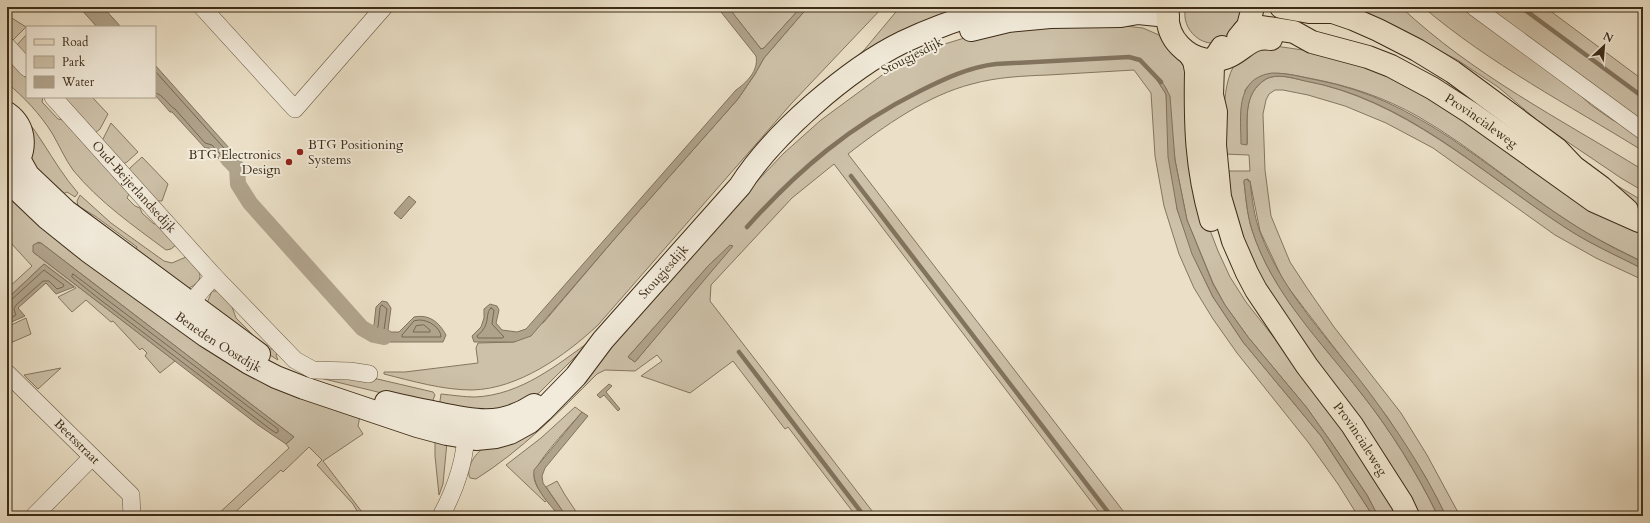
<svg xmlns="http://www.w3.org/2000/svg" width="1650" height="523" viewBox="0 0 1650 523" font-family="Cardo,serif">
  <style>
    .green { fill: #cdc1a9; stroke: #857660; fill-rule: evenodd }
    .water { fill: #b0a38c; stroke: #82735e }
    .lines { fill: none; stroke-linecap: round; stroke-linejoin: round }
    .shore { stroke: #766852; stroke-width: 1 }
    .stream { stroke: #82735e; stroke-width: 4.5 }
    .canal { stroke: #b0a38c; stroke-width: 16 }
    .minor-casing { stroke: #685944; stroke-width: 18 }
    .secondary-casing { stroke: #3d2c18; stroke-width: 24 }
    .primary-casing { stroke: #3d2c18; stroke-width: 24 }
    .minor { stroke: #f2ebdb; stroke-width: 17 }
    .secondary { stroke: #f2ebdb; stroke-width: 22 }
    .primary { stroke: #ebe0c7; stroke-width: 22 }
    .poi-dot { fill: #8f2418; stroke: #f2ebdb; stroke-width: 1.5 }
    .labels { text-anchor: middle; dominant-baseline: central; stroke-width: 4; stroke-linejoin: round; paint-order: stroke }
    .street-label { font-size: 13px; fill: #3d2c18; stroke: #f2ebdb }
    .poi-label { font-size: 13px; fill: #3d2c18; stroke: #f2ebdb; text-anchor: start }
  </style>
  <rect width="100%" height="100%" fill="#ebe0c7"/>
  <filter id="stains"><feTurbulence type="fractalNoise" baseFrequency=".005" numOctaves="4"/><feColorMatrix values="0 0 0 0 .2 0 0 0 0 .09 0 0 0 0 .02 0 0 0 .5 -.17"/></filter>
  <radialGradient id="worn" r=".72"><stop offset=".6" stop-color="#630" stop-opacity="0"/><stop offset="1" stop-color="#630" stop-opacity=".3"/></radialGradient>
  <g class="green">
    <path d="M728,7h73l-37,41 -3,1z"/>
    <path d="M808,7h75l-92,97 -193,221c-33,31 -80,64 -126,65 -29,0 -60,-9 -88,-16v-2h21l73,-9 -2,-15 2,-5 36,-1 30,-20 73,-86 121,-137 17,-25 9,-16z"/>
    <path d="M900,7h67l-123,62 21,-20z"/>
    <path d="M1186,7h59c-1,5 -2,13 -5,18 -3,4 -9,11 -14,14 -21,14 -47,-10 -40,-32z"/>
    <path d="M1352,7h49c71,67 159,112 242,163v21l-22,-13 -77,-52 -46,-39 -39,-26 -64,-35z"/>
    <path d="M1423,7h39l108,79 21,19 20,14 13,7 19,14v11c-74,-46 -153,-87 -220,-144z"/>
    <path d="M1482,7h63l98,73v44z"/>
    <path d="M7,15l19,12 -14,14 -5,-5z"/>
    <path d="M1042,26h83l18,2 16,7 11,7 15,21 23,162 10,26 12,26 16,25 85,108 67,106h-20l-11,-21 -36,-53 -24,-34 -59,-71 -23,-32 -12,-22 -26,-63 -12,-60 -8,-70 -8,-12 -2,2 9,14 11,115 21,57 15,31 30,45 78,94 52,80h-15l-20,-32 -30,-42 -71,-89 -24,-34 -19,-31 -15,-34 -15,-48 -9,-50 -4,-63 -17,-23c-29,2 -57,3 -86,5 -25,1 -51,2 -76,9 -44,11 -88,42 -124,70l279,362h-25l-268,-352 -42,34 -81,87 -1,16 166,215h-20l-68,-89 -3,2 -52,-68 -43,32 -49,-17 21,-15 -5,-6 -22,16 -30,-1 -8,4c-38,38 -75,76 -121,105l-6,-1c-5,-9 5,-25 14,-30 5,-3 10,-4 15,-7l228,-228 57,-60 37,-33 72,-53 45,-21 43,-13zM732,246l-97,116 -7,-5 83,-94z"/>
    <path d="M27,34v23l-11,-11z"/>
    <path d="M1275,46l42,6 30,7 52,20 244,157v26c-24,-12 -49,-24 -72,-39 -52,-33 -98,-75 -152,-106 -35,-20 -72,-32 -111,-39 -25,-5 -45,-11 -63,12l2,54c1,-25 -5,-50 19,-65 11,-6 25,-1 36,1 102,19 177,91 261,146 25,17 53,29 80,43v11l-47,-22 -41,-23 -122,-87 -47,-25 -41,-17 -37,-11 -25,-5h-8l-6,4 -3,6 -3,14 2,56 6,46 19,46 17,26 27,39 67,86 26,42 33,61h-14l-20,-38 -38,-60 -104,-136 -24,-51 -10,-50h-2v-2l-3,1 -1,2c2,16 3,32 8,48 20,63 70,112 109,163 30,38 56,80 77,123h-21l-135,-197 -35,-55 -22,-93h25l-1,-16 -25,-1c0,-26 -5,-85 21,-100 8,-5 21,-6 30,-8z"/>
    <path d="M7,57l20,22v18h16l-1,5 16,17 6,1 66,72 -3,6 8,8 5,2 2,5 12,11 4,-1 19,21 -6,5 -5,1c-32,-24 -67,-48 -93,-80 -8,-11 -14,-25 -21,-37 -12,-19 -28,-36 -45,-50z"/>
    <path d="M63,97h29l16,17 -8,15 -5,4z"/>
    <path d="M7,98c30,27 44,64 71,95l-3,4 -8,-5 -4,2 -29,-18 -27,-70z"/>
    <path d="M111,123l27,29 -11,10 -4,2 -21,-23z"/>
    <path d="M142,157l26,27 -6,17h-6l-27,-30 1,-3z"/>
    <path d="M1611,182l32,19v9l-34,-25z"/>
    <path d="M7,189l171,134 183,88 -3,15 5,8 -40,27 42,55h-5l-7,-12 -36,-39 5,-5 -13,-13 -26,25 -2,-2 -50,46h-15l73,-68 -3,-4 8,-7 -253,-194 -3,-1 -5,10 142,109 -15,12 -15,-17 2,-3 -5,-5 -2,2 -27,-29 -2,1 -25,-22 -14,12 -14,-15 18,-9 -32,-24 -37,35v-10l25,-23 -22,-24 -3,2z"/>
    <path d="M80,195l31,28 53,38 8,2 14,-6c13,12 23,22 1,32l-15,-5 -36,-35 1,-2 -42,-31 -17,-10 -1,-5z"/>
    <path d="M212,291h5l14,13 5,14 31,31h8l3,3 -2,3 2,5 -13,-8 -58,-49z"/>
    <path d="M26,318l5,16 -23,10 -1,-2v-15z"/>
    <path d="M593,339l-53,53 -12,9 -19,10 -70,-3 2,-14c11,1 23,3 34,3 46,-2 82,-32 118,-58z"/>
    <path d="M61,368l-23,21 -14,-14z"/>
    <path d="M356,374l77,18 2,3 -4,10 -115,-28z"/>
    <path d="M575,407l7,5c-9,11 -49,52 -48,64 0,9 8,18 13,24l-2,2 -39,-37 35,-27z"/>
    <path d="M435,439l12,3 -4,42 -4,11 -4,-39z"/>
    <path d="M557,481l8,14 14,21h-13l-20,-29z"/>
  </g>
  <g class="water">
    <path d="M79,7h24l18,20h-24z"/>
    <path d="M717,7h11l33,42 3,-1 37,-41h7l-44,51 -9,16 -17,25 -121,137 -86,100 -17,6h-40l-2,-6 9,-9 3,-9v-9l6,-5 7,2 2,4 -3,13 6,7 15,2 9,-3 210,-239c10,-7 23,-19 20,-34z"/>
    <path d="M155,65l92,103 -11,10 -27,-30h-4l-33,-36h-2l-15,-17z"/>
    <path d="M1272,73c15,0 30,4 45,7 104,20 168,88 254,143 23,15 48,28 72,39v7c-27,-14 -55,-26 -80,-43 -83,-54 -157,-127 -258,-145 -12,-3 -28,-8 -39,-2 -24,15 -18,41 -19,66l-6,-1c0,-27 -7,-66 31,-71z"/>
    <path d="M1159,78l5,7 6,11 5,64 12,60 26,64 12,21 23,32 59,71 24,34 36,53 11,21h-5l-52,-80 -78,-94 -30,-45 -21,-43 -15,-45 -9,-52 -2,-63 -9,-14z"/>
    <path d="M1248,179v2h2c2,17 4,35 10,51 23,62 70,108 109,160 29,39 56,80 77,124h-8c-21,-43 -47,-85 -77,-123 -40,-51 -89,-100 -109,-163 -5,-16 -6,-32 -8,-48v-2z"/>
    <path d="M409,196l7,6 -15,17 -7,-6z"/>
    <path d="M37,243h4l253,194 -8,7 -28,-19 -225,-173v-7z"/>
    <path d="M730,245l3,1 -98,116 -7,-5 80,-91z"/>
    <path d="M44,264l30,23 -18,7 -10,-11 -28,25 7,8 -18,8v-25z"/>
    <path d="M382,301l5,1 4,6 -3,22 3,2h8l15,-15c15,-3 25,5 32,18l-3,7h-66l-7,-2 -7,-8 11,-7 2,-18z"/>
    <path d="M609,384l3,2 -6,6 14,17 -2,2 -14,-16 -4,3 -3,-3z"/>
    <path d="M582,412l6,4 -43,52 -3,8 1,7 23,33h-7c-10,-13 -27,-29 -25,-46z"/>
  </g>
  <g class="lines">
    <g class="shore">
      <path d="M155,71l85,95v3l-3,3 -2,-1 -23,-26 -7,-2 -30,-34c-7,-4 -12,-15 -20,-16"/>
      <path d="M73,274l205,155v3l-2,1 -6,-4 -172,-131 -26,-21z"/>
      <path d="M7,301l4,-1 33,-30 20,15 -1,2 -6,2 -8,-8h-6l-27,24 -2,4 2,6 -9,5"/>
      <path d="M382,305l5,4 -3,21 4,6 -2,2 -12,-1 -4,-4 8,-6 2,-19z"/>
      <path d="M491,308l3,2 -2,14 12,13 -2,1h-24l-1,-2c15,-12 7,-22 14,-28z"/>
      <path d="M420,320c9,0 21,8 21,17h-39v-2l12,-14z"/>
      <path d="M424,325l6,5v2h-17l3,-6z"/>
    </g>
    <g class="stream">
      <path d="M1521,7l122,90"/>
      <path d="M851,176l260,340"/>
      <path d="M747,227c52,-58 103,-101 173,-136 24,-12 49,-24 76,-27l133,-7 11,3 21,22"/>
      <path d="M739,352l125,164"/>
    </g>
    <path class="canal" d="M228,159l9,9 1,16 12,19 112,125 12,7 10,2"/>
    <defs>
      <g id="minor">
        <path d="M202,7l93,102 89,-102"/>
        <path d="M1474,7l169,124"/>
        <path d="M7,46l20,22"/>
        <path id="s1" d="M53,97l161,179 81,84 18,10 37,1 19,3"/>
        <path d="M183,312l31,-36"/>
        <path id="s2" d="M7,373l124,122 1,21"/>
        <path d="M34,516l58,-59"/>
        <path d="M441,516c15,-28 26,-59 25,-91"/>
      </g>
      <g id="secondary">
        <path d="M971,30l37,-9 42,-4 71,-1 17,-3 30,3"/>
        <path d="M7,113c20,14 21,41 3,57"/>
        <path d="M19,159l9,16 38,36 193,143"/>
        <path id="s3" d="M7,180l41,39 40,32 118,85 43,27 27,14 28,11 113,38 30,8 29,5 20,-2 14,-4 20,-11 12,-11 34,-35 27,-36 137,-154c33,-52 108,-117 163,-144 32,-15 64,-26 97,-35"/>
        <path d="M386,402c17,4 34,8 51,11 36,8 64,14 97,-8"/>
      </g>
      <g id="primary">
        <path d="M1168,7c-2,15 1,28 12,39 13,14 34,18 50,10 16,-8 21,-20 41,-17"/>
        <path d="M1281,7l28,5h22"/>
        <path d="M1318,7l35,12 25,11 39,20 36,22 104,77 17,18 27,20 26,23"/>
        <path id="s4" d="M1244,31l10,-4h8l32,5 18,10 56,15 23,9 41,22 39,25 123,88 45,20"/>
        <path d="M1238,38l10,-12 5,-19"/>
        <path id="s5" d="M1222,47l-6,9 -3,10 -1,29 4,17 -1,33 5,52 13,44 14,32 9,17 51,76 45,59 50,78 6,13"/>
        <path d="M1190,55l4,6 2,10c-1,54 0,96 15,149"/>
      </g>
    </defs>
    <use href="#minor" class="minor-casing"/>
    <use href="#secondary" class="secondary-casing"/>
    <use href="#primary" class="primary-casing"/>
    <use href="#minor" class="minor"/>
    <use href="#secondary" class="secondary"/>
    <use href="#primary" class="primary"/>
  </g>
  <g class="poi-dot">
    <circle cx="300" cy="152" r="4"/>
    <circle cx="289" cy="162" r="4"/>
  </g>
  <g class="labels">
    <g class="street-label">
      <text transform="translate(912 56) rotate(-27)">Stougjesdijk</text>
      <text stroke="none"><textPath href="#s4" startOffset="260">Provincialeweg</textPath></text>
      <text stroke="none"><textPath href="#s1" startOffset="121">Oud-Beijerlandsedijk</textPath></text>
      <text stroke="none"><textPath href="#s3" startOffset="803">Stougjesdijk</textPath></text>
      <text stroke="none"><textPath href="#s3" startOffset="267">Beneden Oostdijk</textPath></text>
      <text stroke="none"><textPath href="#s5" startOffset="435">Provincialeweg</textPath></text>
      <text stroke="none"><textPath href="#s2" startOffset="98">Beetsstraat</textPath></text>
    </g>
    <g class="poi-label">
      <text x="308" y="145">BTG Positioning<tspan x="308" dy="15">Systems</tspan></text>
      <text x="281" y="155" text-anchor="end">BTG Electronics<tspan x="281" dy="15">Design</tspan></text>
    </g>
  </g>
  <rect width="1650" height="523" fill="none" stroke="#ebe0c7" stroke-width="24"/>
  <rect x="8" y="8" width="1634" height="507" fill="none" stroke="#3d2c18" stroke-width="2"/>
  <rect x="12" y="12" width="1626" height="499" fill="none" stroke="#3d2c18"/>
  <rect x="26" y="26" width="130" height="72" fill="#f2ebdb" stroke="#aa9f8d"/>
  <rect x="34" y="39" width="20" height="6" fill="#ebe0c7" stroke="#aa9f8d"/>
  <text x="62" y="46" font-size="12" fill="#3d2c18">Road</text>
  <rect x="34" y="56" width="20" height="12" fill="#cdc1a9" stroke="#aa9f8d"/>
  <text x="62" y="66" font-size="12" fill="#3d2c18">Park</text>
  <rect x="34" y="76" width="20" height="12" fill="#b0a38c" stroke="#aa9f8d"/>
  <text x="62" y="86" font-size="12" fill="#3d2c18">Water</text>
  <g transform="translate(1604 46) rotate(26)" stroke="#f2ebdb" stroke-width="3" paint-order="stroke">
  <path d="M0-3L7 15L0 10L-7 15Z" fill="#3d2c18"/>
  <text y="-6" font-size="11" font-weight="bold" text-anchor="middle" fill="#3d2c18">N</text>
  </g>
  <rect width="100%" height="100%" filter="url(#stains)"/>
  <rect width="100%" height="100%" fill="url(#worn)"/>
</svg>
